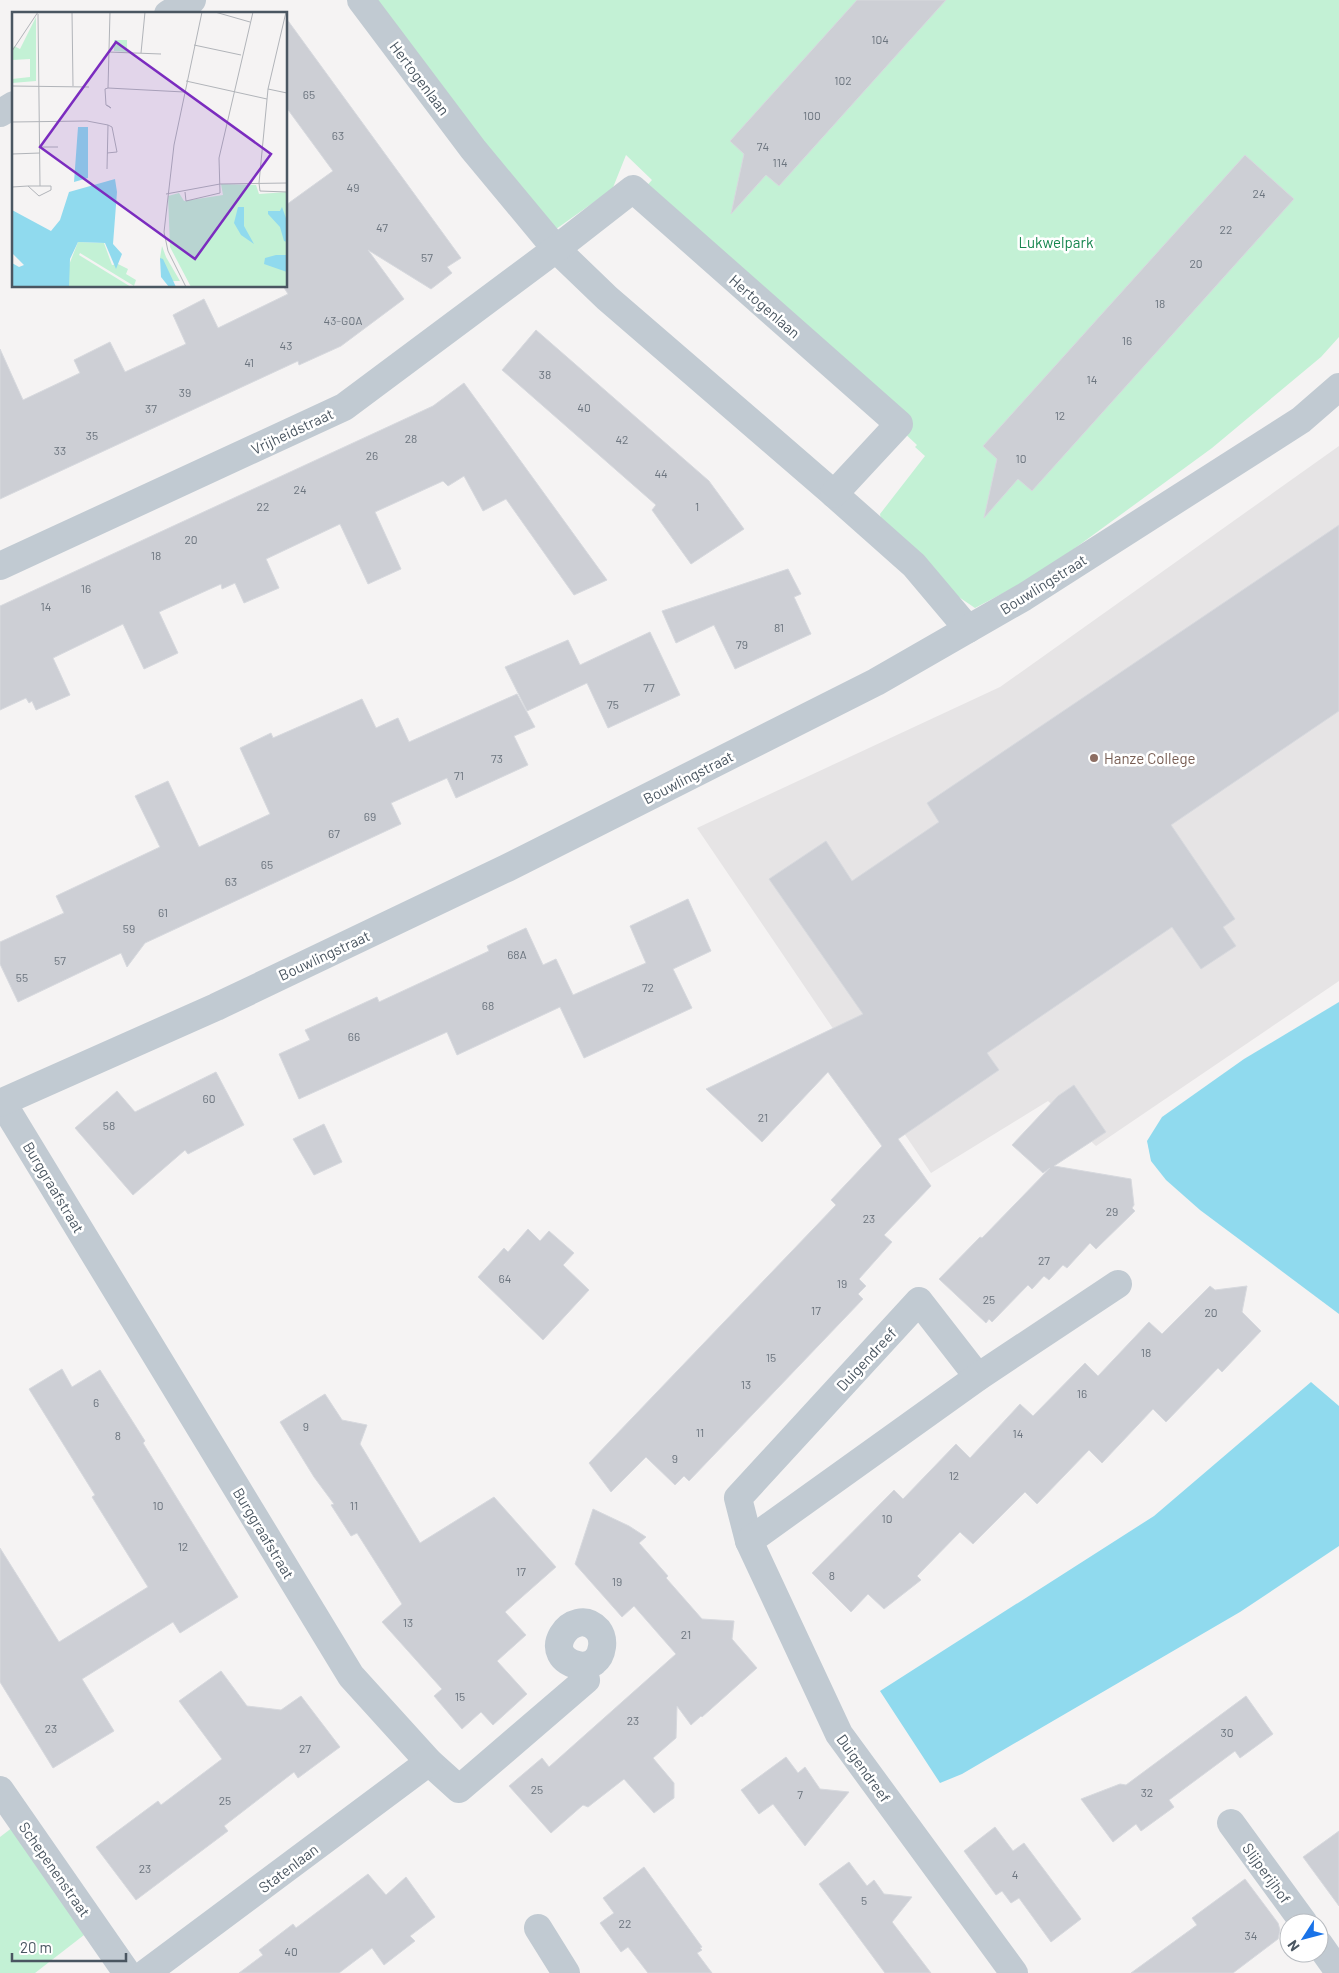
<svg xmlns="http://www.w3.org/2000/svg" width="1339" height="1973" viewBox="0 0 1339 1973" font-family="Barlow,sans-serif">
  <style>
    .education { fill: #e6e4e5 }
    .green { fill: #c3f1d5 }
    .water { fill: #90daee }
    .building { fill: #cdcfd5; stroke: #d7d9de }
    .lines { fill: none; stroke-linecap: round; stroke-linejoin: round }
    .minor { stroke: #c1cad2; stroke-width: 28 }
    .education-dot { fill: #8d6e63; stroke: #fff; stroke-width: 2 }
    .labels { text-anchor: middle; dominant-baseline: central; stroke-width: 5; stroke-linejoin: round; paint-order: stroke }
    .number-label { font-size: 12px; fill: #6b747e }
    .street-label { font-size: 15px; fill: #4a5661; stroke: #fff }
    .park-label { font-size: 15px; fill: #17864f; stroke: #fff }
    .education-label { font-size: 15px; fill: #785e54; stroke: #fff; text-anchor: start }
    .inset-road { fill: none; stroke: #b1b4b9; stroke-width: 1 }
    .view { fill: #7b2cbf; fill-opacity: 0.15; stroke: #7b2cbf; stroke-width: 2.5 }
    .inset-edge { fill: none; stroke: #4a5661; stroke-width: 2.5 }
  </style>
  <rect width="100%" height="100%" fill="#f5f3f3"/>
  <path class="education" d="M1339,446v535l-243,165 -48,-45 -117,72 -234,-345 303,-141z"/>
  <g class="green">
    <path d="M359,0h980v337l-18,20 -109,91 -171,125 -66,35 -28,-19 -63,-53 -4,-22 45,-58 -10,-9 2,-2 -18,-17 -265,-228 18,-20 -26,-25 -16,40h-6l-55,39z"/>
    <path d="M17,1824l67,111 -49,38h-35v-136z"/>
  </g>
  <g class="water">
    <path d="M1339,1002v312l-139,-104 -34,-30 -15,-19 -4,-20 15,-24 82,-58z"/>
    <path d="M1311,1382l28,24v140l-99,66 -278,162 -22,9 -60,-92 274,-175z"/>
  </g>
  <g class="building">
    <path d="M857,0h89l-167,186 -13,-11 -35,39 13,-60 -14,-13z"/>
    <path d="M286,18l175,240 -14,9 5,6 -21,16 -63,-39 36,49 -63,47 -42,19 -1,-4 -298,138v-150l23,51 57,-27 -6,-13 36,-18 15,30 61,-28 -13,-29 31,-16 14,29 70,-34 -5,-8h3v-81l47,-34 -47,-64z"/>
    <path d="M1245,155l49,44 -262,292 -14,-12 -34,39 13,-59 -14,-13z"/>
    <path d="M536,330l173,151 35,48 -53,35 -39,-54 4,-5 -154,-135z"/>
    <path d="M464,383l143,197 -33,15 -68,-96 -23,12 -19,-35 -16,10 -5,-5 -68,31 26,57 -33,15 -28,-60 -74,35 13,29 -35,15 -9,-20 -13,6 -1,-5 -62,28 19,41 -34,16 -21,-45 -70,34 17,37 -34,15 -4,-9 -3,2 -3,-5 -26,12v-104l433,-200z"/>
    <path d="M1339,525v186l-168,114 64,94 -12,8 13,19 -35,23 -29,-42 -185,126 12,17 -101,69 33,47 -47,49 8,7 -33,37 7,7 -8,8 5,5 -174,182 -5,-5 -9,9 -29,-28 -35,35 -22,-29 247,-258 -5,-5 51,-54 -54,-74 -66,70 -56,-53 157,-75 -94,-135 57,-38 26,40 87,-59 -12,-19z"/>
    <path d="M788,569l13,25 -7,3 17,37 -76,35 -21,-44 -38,18 -14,-32z"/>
    <path d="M650,632l30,63 -72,33 -21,-45 -60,28 -22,-44 63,-27 12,25z"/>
    <path d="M517,694l18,33 -21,9 14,29 -72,33 -9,-20 -56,25 10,21 -256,119 -18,24 -6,-14 -103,49 -18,-38v-22l64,-29 -8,-17 104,-49 -25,-51 33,-15 31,66 71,-33 -30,-66 31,-15 2,5 89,-39 14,29 22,-10 11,24z"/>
    <path d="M688,899l23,52 -38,18 19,39 -108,50 -24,-51 -103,48 -10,-23 -148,67 -20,-45 31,-14 -5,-10 72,-33 2,5 110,-51 -2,-5 39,-18 17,37 13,-6 17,36 73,-32 -16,-37z"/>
    <path d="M216,1072l28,53 -56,29 -3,-4 -52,45 -58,-67 42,-37 18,21z"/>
    <path d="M1074,1085l32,47 -52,34 77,13 3,26 -2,3 3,3 -39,38 -6,-6 -23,25 -4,-3 -14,15 -5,-4 -12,13 -4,-4 -36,37 -3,-3 -3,4 -47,-44 41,-42 2,1 68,-70 -7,5 -31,-28 46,-49z"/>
    <path d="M324,1124l18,38 -28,13 -21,-36z"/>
    <path d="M528,1229l12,12 9,-10 25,22 -11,12 26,25 -46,50 -65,-63 26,-29 4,4z"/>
    <path d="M1210,1286l5,4 32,-4 -5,26 19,19 -39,41 -4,-4 -52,54 -13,-13 -51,54 -13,-13 -52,54 -12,-12 -52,52 -13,-12 -43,44 4,4 -37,29 -16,-15 -17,18 -39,-39 82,-83 9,9 53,-55 14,14 50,-54 13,12 52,-53 13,13 51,-54 13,12z"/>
    <path d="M62,1369l10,18 28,-17 45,71 -2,2 95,154 -58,36 -7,-11 -91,57 32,52 -61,37 -53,-86v-134l59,94 89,-55 -56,-90 3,-2 -66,-106z"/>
    <path d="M325,1394l17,26 25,5 -7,19 60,99 74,-46 62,70 -51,45 21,23 -29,26 30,33 -34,31 -12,-13 -19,17 -28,-33 8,-7 -60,-67 20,-18 -45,-71 -6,3 -20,-31 3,-1 -20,-27 -34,-55z"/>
    <path d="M593,1509l36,17 17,11 -7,6 29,33 -2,2 36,41 32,2 -2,18 25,29 -55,49 -1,-1 -10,9 -14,-19 -1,32 -23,20 21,25v15l-20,15 -30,-34 -36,28 -5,-2 -32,28 -42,-47 33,-28 7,9 127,-113 -42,-48 -12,11 -47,-53z"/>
    <path d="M221,1671l26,35 34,4 20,-14 39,51 -42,31 -4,-6 -70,54 4,5 -92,69 -40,-53 62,-46 3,4 61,-46 -43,-58z"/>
    <path d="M1246,1696l27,38 -33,24 -5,-7 -66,49 5,7 -33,24 -5,-7 -23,18 -32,-43 39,-15 6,1z"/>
    <path d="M786,1757l12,16 7,-6 15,22 29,3 -44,54 -32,-42 -14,10 -18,-24z"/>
    <path d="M995,1827l18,24 11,-8 57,76 -30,23 -32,-44 -8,5 -9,-12 -6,4 -32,-44z"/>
    <path d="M1339,1831v75l-36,-49z"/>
    <path d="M849,1862l18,24 7,-6 10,14 28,3 -20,25 39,51h-46l-66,-89z"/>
    <path d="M644,1867l58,80 -2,1 2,2 -5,3 15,20h-64l-20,-26 -7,5 -21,-29 14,-10 -11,-15z"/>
    <path d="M368,1874l18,21 20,-18 29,40 -25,19 5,5 -31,24 -12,-17 -33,25h-100l24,-18 -4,-5 34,-26 3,4z"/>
    <path d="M1245,1879l33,44 2,7 -2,9 -45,34h-102l66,-48 -5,-7z"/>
  </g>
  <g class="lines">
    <g class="minor">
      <path d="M361,0l112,149 83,100 51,49 227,196 80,71 54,64"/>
      <path d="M168,14l24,-14"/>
      <path d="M0,113l14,-8"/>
      <path d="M0,566l344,-159 212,-158 77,-60 266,235 -65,70"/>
      <path d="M2,1102l349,574 78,86 30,27 127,-109 -3,-14c4,-1 9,-2 11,-4 9,-7 11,-23 4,-32 -25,-28 -65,29 -15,36"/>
      <path d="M0,1103l216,-96 291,-139 369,-186 148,-85 277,-177 38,-33"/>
      <path d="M749,1541l-11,-43 181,-197 59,76"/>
      <path d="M0,1790l127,183"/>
      <path d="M1231,1823l73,100"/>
      <path d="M538,1928l28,45"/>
      <path d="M1319,1944l20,28"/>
      <path d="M146,1973l283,-211"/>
      <path d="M1014,1973l-175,-239 -90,-193 229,-164 140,-93"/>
    </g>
  </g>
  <circle class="education-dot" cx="1094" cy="758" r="5"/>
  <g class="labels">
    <g class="number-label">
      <text x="880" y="39">104</text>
      <text x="843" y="80">102</text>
      <text x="309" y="94">65</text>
      <text x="812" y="115">100</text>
      <text x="338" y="135">63</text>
      <text x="763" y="146">74</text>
      <text x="780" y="162">114</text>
      <text x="353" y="187">49</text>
      <text x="1259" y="193">24</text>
      <text x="382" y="227">47</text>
      <text x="1226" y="229">22</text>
      <text x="427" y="257">57</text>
      <text x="1196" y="263">20</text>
      <text x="1160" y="303">18</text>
      <text x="343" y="320">43-G0A</text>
      <text x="1127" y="340">16</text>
      <text x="286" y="345">43</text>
      <text x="249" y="362">41</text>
      <text x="545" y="374">38</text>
      <text x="1092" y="379">14</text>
      <text x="185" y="392">39</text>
      <text x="584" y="407">40</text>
      <text x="151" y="408">37</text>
      <text x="1060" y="415">12</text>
      <text x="92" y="435">35</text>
      <text x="411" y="438">28</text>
      <text x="622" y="439">42</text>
      <text x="60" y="450">33</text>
      <text x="372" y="455">26</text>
      <text x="1021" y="458">10</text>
      <text x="661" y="473">44</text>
      <text x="300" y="489">24</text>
      <text x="263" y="506">22</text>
      <text x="697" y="506">1</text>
      <text x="191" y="539">20</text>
      <text x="156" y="555">18</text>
      <text x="86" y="588">16</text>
      <text x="46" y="606">14</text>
      <text x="779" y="627">81</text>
      <text x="742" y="644">79</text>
      <text x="649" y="687">77</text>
      <text x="613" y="704">75</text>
      <text x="497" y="758">73</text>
      <text x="459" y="775">71</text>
      <text x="370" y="816">69</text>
      <text x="334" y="833">67</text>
      <text x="267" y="864">65</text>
      <text x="231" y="881">63</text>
      <text x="163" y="912">61</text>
      <text x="129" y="928">59</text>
      <text x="517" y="954">68A</text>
      <text x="60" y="960">57</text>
      <text x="22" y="977">55</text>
      <text x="648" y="987">72</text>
      <text x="488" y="1005">68</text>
      <text x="354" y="1036">66</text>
      <text x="209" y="1098">60</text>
      <text x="763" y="1117">21</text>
      <text x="109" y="1125">58</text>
      <text x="1112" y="1211">29</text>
      <text x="869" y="1218">23</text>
      <text x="1044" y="1260">27</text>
      <text x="505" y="1278">64</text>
      <text x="842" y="1283">19</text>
      <text x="989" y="1299">25</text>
      <text x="816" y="1310">17</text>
      <text x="1211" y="1312">20</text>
      <text x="1146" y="1352">18</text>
      <text x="771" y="1357">15</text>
      <text x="746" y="1384">13</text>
      <text x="1082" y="1393">16</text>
      <text x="96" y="1402">6</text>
      <text x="306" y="1426">9</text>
      <text x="700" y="1432">11</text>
      <text x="1018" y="1433">14</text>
      <text x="118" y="1435">8</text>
      <text x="675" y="1458">9</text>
      <text x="954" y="1475">12</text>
      <text x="158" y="1505">10</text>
      <text x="354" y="1505">11</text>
      <text x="887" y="1518">10</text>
      <text x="183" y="1546">12</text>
      <text x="521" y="1571">17</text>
      <text x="832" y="1575">8</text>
      <text x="617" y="1581">19</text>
      <text x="408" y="1622">13</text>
      <text x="686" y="1634">21</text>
      <text x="460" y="1696">15</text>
      <text x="633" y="1720">23</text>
      <text x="51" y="1728">23</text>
      <text x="1227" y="1732">30</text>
      <text x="305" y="1748">27</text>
      <text x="537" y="1789">25</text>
      <text x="1147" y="1792">32</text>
      <text x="800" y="1794">7</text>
      <text x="225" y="1800">25</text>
      <text x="145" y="1868">23</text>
      <text x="1015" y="1874">4</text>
      <text x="864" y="1900">5</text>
      <text x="625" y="1923">22</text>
      <text x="1251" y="1935">34</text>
      <text x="291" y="1951">40</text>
    </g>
    <g class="street-label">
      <text transform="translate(420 78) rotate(53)">Hertogenlaan</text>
      <text transform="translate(765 306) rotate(41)">Hertogenlaan</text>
      <text transform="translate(292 431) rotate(-25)">Vrijheidstraat</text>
      <text transform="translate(1043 584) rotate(-32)">Bouwlingstraat</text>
      <text transform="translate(688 777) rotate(-27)">Bouwlingstraat</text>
      <text transform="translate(324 955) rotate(-25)">Bouwlingstraat</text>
      <text transform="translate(54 1187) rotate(59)">Burggraafstraat</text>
      <text transform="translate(866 1359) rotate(-47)">Duigendreef</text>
      <text transform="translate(264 1533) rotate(59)">Burggraafstraat</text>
      <text transform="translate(864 1768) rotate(54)">Duigendreef</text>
      <text transform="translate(288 1868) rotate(-37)">Statenlaan</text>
      <text transform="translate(55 1869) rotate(55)">Schepenenstraat</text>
      <text transform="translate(1267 1873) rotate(54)">Slijperijhof</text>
    </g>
    <g class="park-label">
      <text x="1056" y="242">Lukwelpark</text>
    </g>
    <g class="education-label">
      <text x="1104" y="758">Hanze College</text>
    </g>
  </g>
  <g transform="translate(12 12)">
    <rect width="275" height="275" fill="#f5f3f3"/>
    <path d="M24,5v64l-24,2v-4l18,-2v-18l-18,1v-10l2,-4 6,3zM102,28h13v12l-13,-1zM209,172l35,1 3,9 28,-2v95h-96l-21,-40 -2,-51 11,-3 5,8 39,-6zM66,230l26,1 8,22 6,-1 10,5 -2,5 10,6 -2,6 -54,-33 -1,2 52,32h-62v-22zM150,234l4,11 14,24h-8l-5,-8 -7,-15z" fill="#c3f1d5"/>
    <path d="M66,115h10v51l-14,4zM103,167l2,13 -4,52 9,10 -6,15 -11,-26 -27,-1 -8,17 -1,28h-57v-24l7,4 5,-2 -12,-12v-43l39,21 9,-11 9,-28zM226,195h6v19l10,18 -13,-9 -7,-12zM270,195l5,14v21l-3,-1 -4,-14 -12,-13v-3h12zM264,243h11v17l-23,-8 1,-6zM148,246l3,1 13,28h-7l-8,-10z" fill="#90daee"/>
    <path class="inset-road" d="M60,0l1,74M203,0l35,10M274,0l-18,77 -9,94 1,8 27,1M26,2l2,172M182,33l47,10M0,39l26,-39M96,40l53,2M129,41l4,-41M174,69l81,18M0,74l77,1M96,76l2,-76M256,77l19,4M95,93l4,3 -5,-3 -1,-16 3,-1 76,4M0,110l75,-1 21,4 -1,44M28,135h18M95,141l10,-1 -5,-25 -4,-2M0,142l28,-1M0,175l16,-1h23v4l-12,6 -11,-10M173,180l1,9 34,-8 -1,-35 34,-146M154,182l54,-10 67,-1M174,275l-18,-36 -4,-19 10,-87 28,-133"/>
    <path class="view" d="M104,30l155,112 -76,105 -155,-112z"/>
    <rect width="275" height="275" class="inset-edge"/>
  </g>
  <g transform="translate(1304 1938) rotate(234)"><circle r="24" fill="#ffffff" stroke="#b7bbc0"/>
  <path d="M0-4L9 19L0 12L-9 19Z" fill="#1a73e8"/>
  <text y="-8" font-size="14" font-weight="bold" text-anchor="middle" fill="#4a5661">N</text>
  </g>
  <path d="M12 1953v8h114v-8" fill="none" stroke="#4a5661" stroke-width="2.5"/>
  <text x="20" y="1953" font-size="15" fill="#4a5661" stroke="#ffffff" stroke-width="4" paint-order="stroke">20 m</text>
</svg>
